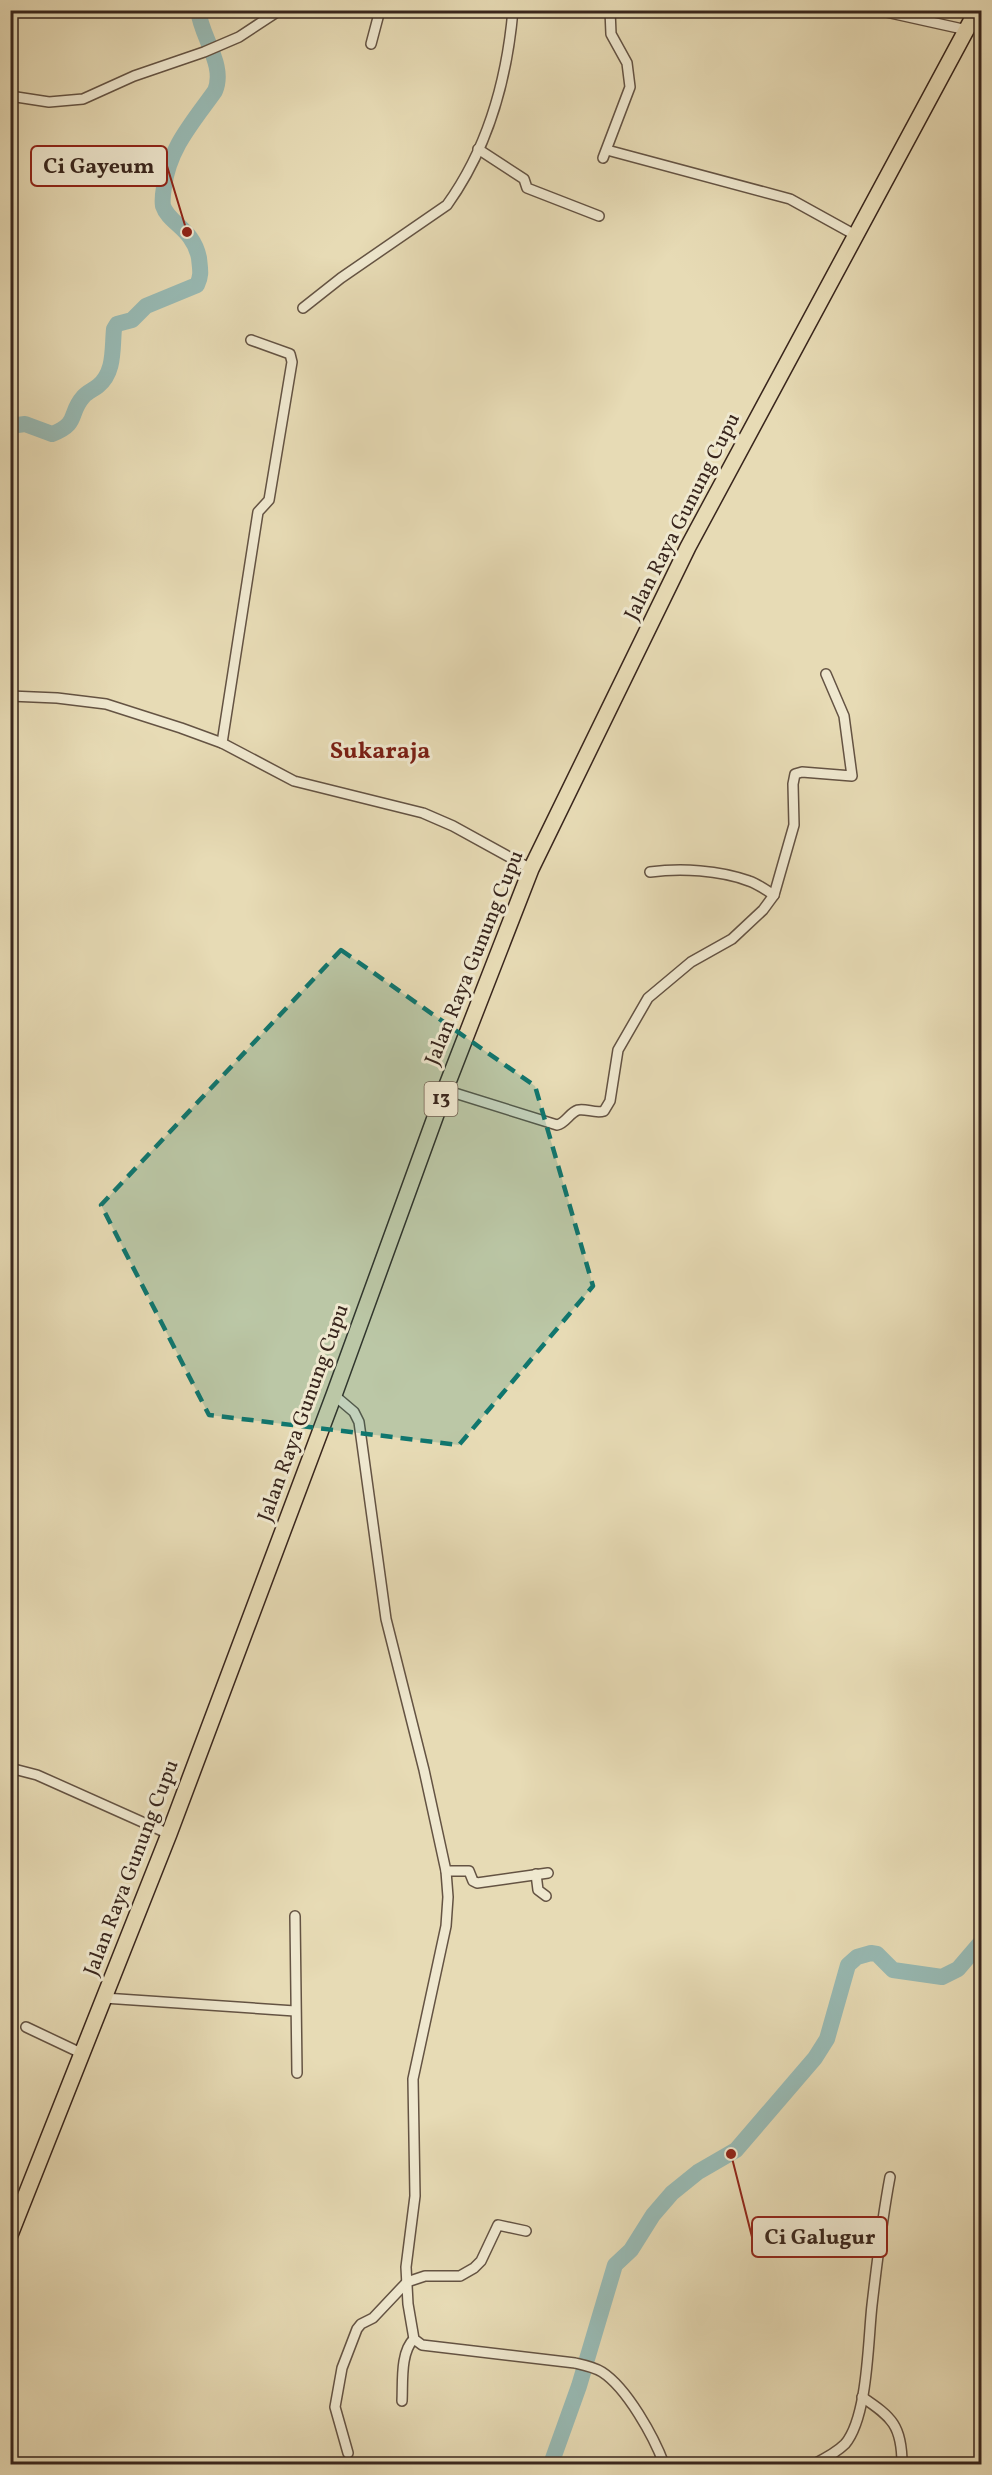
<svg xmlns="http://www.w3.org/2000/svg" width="992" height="2475" viewBox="0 0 992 2475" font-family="Vollkorn,serif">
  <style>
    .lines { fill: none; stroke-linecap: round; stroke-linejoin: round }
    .river { stroke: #98bab4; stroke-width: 16 }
    .minor-casing { stroke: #645343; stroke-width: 12 }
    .trunk-casing { stroke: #39261d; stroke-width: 18 }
    .minor { stroke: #efe8cf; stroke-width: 9 }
    .trunk { stroke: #e7dbb5; stroke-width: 15 }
    .marked { fill: #0f766e; fill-opacity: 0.2; stroke: #0f766e; stroke-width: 4.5; stroke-dasharray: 12 8; stroke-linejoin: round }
    .labels { text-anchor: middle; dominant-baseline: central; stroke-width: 6; stroke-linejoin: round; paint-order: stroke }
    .shield { fill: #efe8cf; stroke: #706052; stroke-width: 1.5 }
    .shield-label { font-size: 20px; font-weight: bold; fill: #39261d }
    .street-label { font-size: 21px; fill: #39261d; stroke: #efe8cf }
    .quarter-label { font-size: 24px; font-weight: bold; fill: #7a1f14; stroke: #efe8cf }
    .leader { fill: none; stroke: #8f2418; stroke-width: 2 }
    .callout-dot { fill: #8f2418; stroke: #efe8cf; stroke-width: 2 }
    .callout { fill: #efe8cf; stroke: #8f2418; stroke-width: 2 }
    .callout-label { font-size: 22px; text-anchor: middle; font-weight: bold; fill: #39261d }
  </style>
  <rect width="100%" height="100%" fill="#e7dbb5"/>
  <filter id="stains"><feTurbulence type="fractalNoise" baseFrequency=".00333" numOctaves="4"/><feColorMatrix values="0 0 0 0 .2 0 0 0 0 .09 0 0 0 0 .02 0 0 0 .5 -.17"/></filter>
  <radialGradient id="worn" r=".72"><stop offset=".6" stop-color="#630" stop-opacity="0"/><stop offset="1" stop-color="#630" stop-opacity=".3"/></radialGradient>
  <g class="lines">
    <g class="river">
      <path d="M10,426l15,-2 27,10c28,-11 16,-20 31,-37 4,-5 10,-7 15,-11 17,-14 14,-37 16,-57l3,-5 15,-4 14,-14 51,-21c5,-10 3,-16 2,-27 -6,-30 -30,-34 -36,-52 -1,-6 0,-13 1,-19 5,-39 29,-65 51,-96 11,-26 -14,-54 -17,-81"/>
      <path d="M551,2464l28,-78 36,-121 16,-15 22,-35 19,-22 26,-21 38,-22 79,-92 12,-19 21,-74 9,-8 14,-4 6,1 16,16 49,7 16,-8 24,-28"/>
    </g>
    <defs>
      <g id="minor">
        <path d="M877,10l90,20"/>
        <path d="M371,44l9,-34"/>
        <path d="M10,96l39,6 34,-3 51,-23 70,-24 35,-15 41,-27"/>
        <path d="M478,149l46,30 3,9 72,28"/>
        <path d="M607,150l183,49 67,37"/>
        <path d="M603,158l27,-71 -3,-24 -16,-29 -1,-24"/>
        <path d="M303,308l38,-30 106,-73c41,-57 60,-126 66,-195"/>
        <path d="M10,696l47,2 49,6 75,24 41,15 72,38 129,32 30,13 78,43"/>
        <path d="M222,743l36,-231 11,-12 23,-138 -2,-8 -39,-14"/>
        <path d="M650,872c31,-4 69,-2 99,9 9,3 17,9 25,14"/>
        <path d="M445,1090l112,35c9,-2 12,-12 21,-15 8,-2 17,4 26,1l6,-10 8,-51 30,-52 43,-36 41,-23 31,-29 11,-15 20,-70 -1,-41 2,-10 7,-2 50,4 -8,-60 -18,-42"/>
        <path d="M334,1395l20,17 5,10 27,197 38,151 22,101 2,26 -2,29 -33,153 2,117 -9,71 2,37 6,35 8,6 153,18c9,2 19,4 27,9 25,16 52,65 62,92"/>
        <path d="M10,1768l27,7 132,59"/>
        <path d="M446,1871h23l4,10 4,2 71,-10"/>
        <path d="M536,1874l2,16 8,6"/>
        <path d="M295,1916l2,157"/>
        <path d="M104,1998l191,13"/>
        <path d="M26,2027l57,27"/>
        <path d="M862,2397c30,20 40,29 40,67"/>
        <path d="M402,2401c1,-18 -2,-49 12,-62"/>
        <path d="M348,2453l-13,-46 7,-39 15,-39 4,-5 12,-6 34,-36 18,-6h35l14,-8 7,-7 17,-36 28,6"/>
        <path d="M814,2464c10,-5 23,-12 31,-20 23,-27 23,-104 27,-139 5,-43 10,-86 18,-128"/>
      </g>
      <path id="trunk" d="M10,2235l159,-401 165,-439 111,-305 86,-221 157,-322 289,-537"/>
    </defs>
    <use href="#minor" class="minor-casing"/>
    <use href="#trunk" class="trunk-casing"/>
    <use href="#minor" class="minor"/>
    <use href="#trunk" class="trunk"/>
  </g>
  <path class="marked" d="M341,950l194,136 58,200 -134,159 -250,-30 -108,-210z"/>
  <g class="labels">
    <rect class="shield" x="424.5" y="1082" width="33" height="34" rx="4.5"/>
    <g class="shield-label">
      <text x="441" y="1099">13</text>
    </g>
    <g class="street-label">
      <text transform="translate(683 517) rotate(-63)">Jalan Raya Gunung Cupu</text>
      <text transform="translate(475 958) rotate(-68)">Jalan Raya Gunung Cupu</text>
      <text transform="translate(304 1413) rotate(-70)">Jalan Raya Gunung Cupu</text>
      <text transform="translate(132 1868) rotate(-69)">Jalan Raya Gunung Cupu</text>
    </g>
    <g class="quarter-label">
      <text x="380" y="752">Sukaraja</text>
    </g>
  </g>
  <path class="leader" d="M187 232L167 166M731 2154L752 2237"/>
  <g class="callout-dot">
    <circle cx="187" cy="232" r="6"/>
    <circle cx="731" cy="2154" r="6"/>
  </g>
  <g class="callout">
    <rect x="31" y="146" width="136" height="40" rx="6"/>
    <rect x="752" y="2217" width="135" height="40" rx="6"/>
  </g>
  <g class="callout-label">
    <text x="99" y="173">Ci Gayeum</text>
    <text x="820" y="2244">Ci Galugur</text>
  </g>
  <rect width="992" height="2475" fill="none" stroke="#e7dbb5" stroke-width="36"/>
  <rect x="12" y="12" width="968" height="2451" fill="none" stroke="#39261d" stroke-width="3"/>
  <rect x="18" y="18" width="956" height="2439" fill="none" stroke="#39261d" stroke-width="1.5"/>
  <rect width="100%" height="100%" filter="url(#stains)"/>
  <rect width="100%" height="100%" fill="url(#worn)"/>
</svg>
